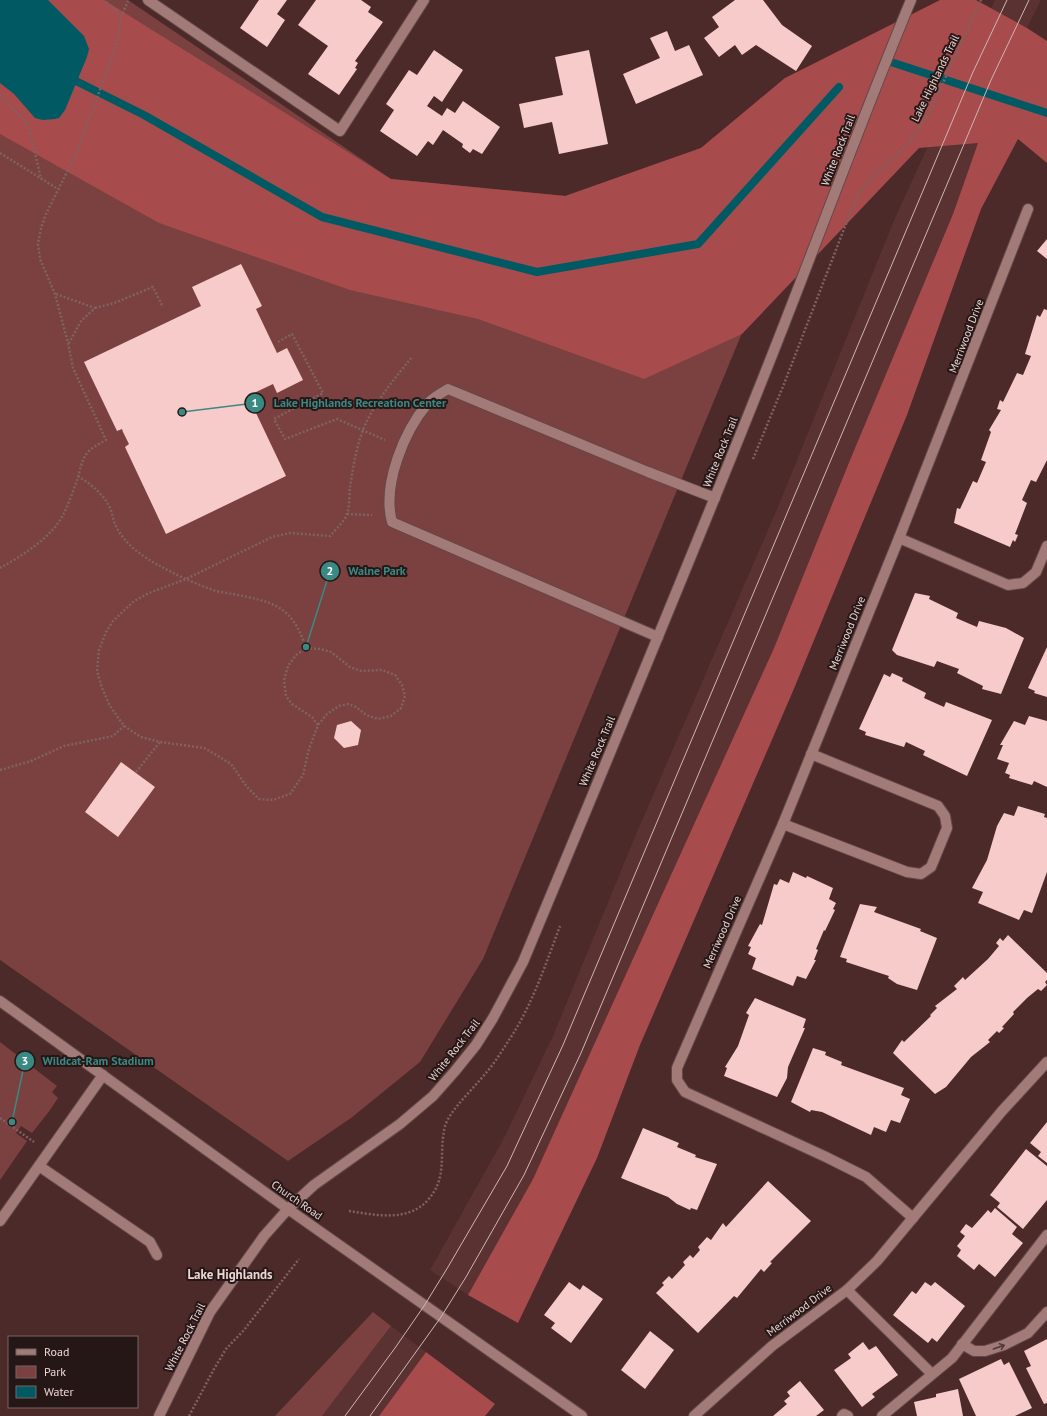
<svg xmlns="http://www.w3.org/2000/svg" width="1047" height="1416" viewBox="0 0 1047 1416" font-family="'PT Sans',sans-serif">
  <style>
    .built { fill: #5a3231 }
    .green { fill: #7a4140 }
    .forest { fill: #a74b4c }
    .water { fill: #015a63 }
    .lines { fill: none; stroke-linecap: round; stroke-linejoin: round }
    .stream { stroke: #015a63; stroke-width: 8 }
    .building { fill: #f6cbc9 }
    .lane-casing { stroke: #644849; stroke-width: 12 }
    .street-casing { stroke: #644849; stroke-width: 12 }
    .secondary-casing { stroke: #644849; stroke-width: 12 }
    .path { stroke: #7f6261; stroke-width: 2.5; stroke-dasharray: 2 2; stroke-linecap: butt }
    .lane { stroke: #a27b79; stroke-width: 10 }
    .street { stroke: #a27b79; stroke-width: 10 }
    .secondary { stroke: #a27b79; stroke-width: 10 }
    .tram { stroke: #ceb6b4; stroke-width: 1 }
    .oneway { stroke: #513a39 }
    .labels { text-anchor: middle; dominant-baseline: central; stroke-width: 4; stroke-linejoin: round; paint-order: stroke }
    .street-label { font-size: 11px; fill: #edd7d5; stroke: #261717 }
    .quarter-label { font-size: 13px; font-weight: bold; fill: #edd7d5; stroke: #261717 }
    .leader { fill: none; stroke: #3b8983; stroke-width: 1.5 }
    .callout-dot { fill: #3b8983; stroke: #261717; stroke-width: 1.5 }
    .mark-label { font-size: 12px; text-anchor: middle; font-weight: bold; fill: #fff }
    .callout-label { font-size: 12px; text-anchor: middle; font-weight: bold; fill: #3b8983; stroke: #261717; stroke-width: 4; stroke-linejoin: round; paint-order: stroke }
  </style>
  <rect width="100%" height="100%" fill="#4b2a29"/>
  <g class="built">
    <path d="M995,0h46l-14,28 -49,115 -25,71 -103,246 -76,188 -241,531 -65,116 -38,-25 74,-132 49,-102 84,-204 141,-325 117,-289z"/>
    <path d="M391,1326l35,26 -47,64h-57z"/>
  </g>
  <g class="green">
    <path d="M0,0h128l263,179 175,17 135,-48 84,-70 55,18 -357,863 -63,103 -69,56 -63,43 -288,-201z"/>
    <path d="M0,1042l57,44 -5,6 6,6 -8,12 -18,23 -11,-7 -5,7 11,8 -27,39z"/>
    <path d="M373,1312l18,14 -69,90h-47z"/>
  </g>
  <g class="forest">
    <path d="M0,0h104l287,179 174,17 136,-48 84,-70 155,-78h36l51,28 20,13v122l-29,-24 -37,70 -74,206 -114,276 -153,354 -43,113 -79,165 -50,-28 65,-116 241,-531 76,-188 103,-246 25,-71 -59,5 -177,186 -98,45 -166,-60 -128,-29 -191,-67 -159,-89z"/>
    <path d="M426,1352l69,52 -10,12h-106z"/>
  </g>
  <path class="water" d="M0,0h48l36,36 5,13 -2,8 -22,53 -6,8 -4,1 -12,1 -8,-2 -21,-24 -14,-11z"/>
  <g class="lines">
    <g class="stream">
      <path d="M894,63l153,50"/>
      <path d="M68,77l76,38 178,102 215,55 161,-28 141,-157"/>
    </g>
  </g>
  <g class="building">
    <path d="M259,0h28l-10,14 8,6 -18,27 -27,-19z"/>
    <path d="M316,0h45l10,7 -3,5 15,10 -28,39 3,2 -3,5 2,1 -18,26 -31,-21 20,-28 -30,-21z"/>
    <path d="M735,0h28l19,25 30,21 -16,25 -40,-26 -14,10 -7,-10 -16,12 -15,-19 15,-11 -7,-10z"/>
    <path d="M667,31l8,20 14,-6 14,30 -67,29 -13,-30 37,-16 -10,-20z"/>
    <path d="M434,50l29,20 -21,32 -8,-6 -7,10 15,10 5,-8 8,5 8,-12 37,26 -18,27 -9,-5 -3,4 -8,-6 1,-3 -20,-14 -10,15 -5,-4 -11,15 -37,-25 14,-21 -8,-6 23,-34 8,5z"/>
    <path d="M589,50l19,94 -49,10 -7,-32 -28,6 -5,-24 44,-9 -8,-38z"/>
    <path d="M1047,239v20l-10,-8z"/>
    <path d="M241,264l21,42 -6,3 21,44 10,-5 16,32 -26,13 -4,-9 -25,12 38,80 -120,58 -41,-87 4,-3 -6,-12 -1,-3 -5,2 -33,-69 117,-56 -9,-19z"/>
    <path d="M1044,309l3,1v150l-11,22 -5,-2 -9,20 5,3 -12,31 3,1 -3,7 -2,-2 -3,7 -56,-24 3,-15 3,1 13,-28 4,2 9,-21 -5,-2 10,-28 -2,-2 12,-20 -4,-1 3,-9 3,2 14,-29 6,2 8,-19 -6,-2 12,-39 3,2z"/>
    <path d="M915,593l15,3 -1,3 29,14 -2,5 21,9 2,-6 27,7 18,10 -23,56 -19,-5 1,-3 -26,-13 2,-4 -22,-8 -3,6 -37,-12 -5,-5z"/>
    <path d="M1047,647v50l-13,-4 1,-2 -7,-3z"/>
    <path d="M892,673l11,5 -1,3 24,12 -2,5 20,9 2,-5 46,18 -25,56 -44,-21 2,-4 -19,-9 -2,5 -39,-12 1,-3 -7,-3 25,-55 6,3z"/>
    <path d="M1029,716l18,5v66l-13,-6 -2,4 -23,-7 1,-3 -5,-2 4,-10 -12,-4 6,-14h-3l14,-24 11,4z"/>
    <path d="M351,721l10,9 -3,15 -14,3 -10,-10 3,-13z"/>
    <path d="M121,762l34,25 -37,50 -33,-25z"/>
    <path d="M1018,806l27,8 -1,3 3,1v54l-15,41 -8,-3 -5,10 -41,-17 5,-11 -11,-4 15,-28 10,-34 7,-13 10,3z"/>
    <path d="M793,872l13,6 1,-2 26,12 -4,11 7,4 -3,6 2,1 -10,21 -1,-1 -8,19 2,1 -4,10h2l-10,19 -9,-3 -4,10 -41,-17 4,-11 -8,-4 3,-7 -3,-1 12,-22 2,1 12,-41 3,1 3,-6 9,4z"/>
    <path d="M860,904l17,3 -3,5 47,17 -1,2 17,7 -20,52 -20,-6 -9,-6 1,-2 -43,-14 1,-3 -7,-2z"/>
    <path d="M1008,935l39,38v7l-2,2 2,3 -6,6 -3,-2 -11,9 -14,14 1,2 -12,13 2,1 -5,5 -2,-2 -9,9 2,2 -19,15 -25,30 -11,7 -42,-41 9,-13 2,2 27,-26 -1,-1 7,-7 -2,-2 22,-17 -3,-3 9,-9 2,3 23,-21 11,-13 -3,-3 4,-5 3,3z"/>
    <path d="M755,998l51,21 -3,9h2l-17,39 -1,11 -10,19 -53,-21 3,-8 -2,-1 13,-21 11,-31 -3,-2z"/>
    <path d="M813,1048l13,4 -1,3 17,7 -1,3 63,23 -3,7 9,4 -10,24 -9,-3 -5,12 -12,-5 -3,8 -49,-23 -11,-2 -1,2 -19,-10z"/>
    <path d="M1047,1122v41l-9,-7 3,-4 -11,-9z"/>
    <path d="M643,1128l36,15 -2,4 19,8 -1,2 22,7 -20,46 -6,-2 -1,2 -13,-6 -9,-7 -47,-19z"/>
    <path d="M1026,1149l21,17v34l-24,29 -26,-22 3,-4 -10,-8z"/>
    <path d="M768,1181l43,40 -41,41 2,1 -8,9 -3,-3 -24,29 -3,-2 -36,37 -42,-40 8,-8 -2,-2 7,-7 3,3 13,-14 -2,-3 7,-7 3,3 7,-8 -2,-3 9,-10 4,3 12,-17 3,4z"/>
    <path d="M995,1208l22,19 -5,7 11,9 -28,34 -16,-13 -5,6 -17,-14 4,-6 -4,-4 8,-10 -5,-4 6,-8 6,4 16,-18 3,3z"/>
    <path d="M569,1282l11,8 3,-5 20,14 -32,44 -20,-15 4,-5 -11,-8z"/>
    <path d="M925,1282l6,4 4,-4 30,24 -28,36 -5,-4 -4,5 -35,-28 19,-24 4,3z"/>
    <path d="M650,1331l24,19 -29,39 -24,-19z"/>
    <path d="M1047,1339v64l-3,1 -18,-36 5,-2 -7,-15z"/>
    <path d="M863,1342l6,8 7,-4 22,29 -26,19 3,3 -13,10 -28,-37 17,-12 -3,-4z"/>
    <path d="M1001,1359l3,6 5,-3 23,46 -17,8h-39l-17,-37z"/>
    <path d="M800,1381l24,29 -8,6h-43l14,-12 -3,-3 6,-5 -3,-4z"/>
    <path d="M958,1389l5,27h-46l-3,-14 22,-5v-3z"/>
  </g>
  <g class="lines">
    <defs>
      <g id="lane">
        <path d="M148,0l192,131 84,-131"/>
        <path d="M899,538l109,47 15,-2 13,-11 11,-26"/>
        <path d="M658,637l-266,-115c-10,-37 12,-91 36,-119 5,-5 13,-10 20,-14l200,83 67,26"/>
        <path d="M783,824l124,48 14,2 10,-7 16,-39 -2,-12 -7,-10 -127,-52"/>
        <path d="M39,1166l111,76 7,13"/>
        <path d="M913,1218l-47,-41 -40,-20 -141,-65 -8,-12v-12l106,-244 116,-286 129,-329"/>
        <path d="M0,1221l103,-146"/>
        <path d="M847,1290l85,84"/>
        <path d="M962,1344l12,7h11l19,-6 24,-12 19,-21"/>
        <path d="M842,1416l2,-2 4,2"/>
        <path d="M882,1416l70,-58 95,-123"/>
      </g>
      <path id="street" d="M694,1416l78,-70 75,-56 30,-29 125,-150 45,-49"/>
      <g id="secondary">
        <path d="M0,1001l288,208 294,207"/>
        <path d="M159,1416l51,-104 54,-76 24,-27 26,-24 86,-61 33,-28 22,-25 21,-26 17,-27 30,-56c81,-194 162,-388 240,-584 50,-125 96,-253 148,-378"/>
      </g>
    </defs>
    <use href="#lane" class="lane-casing"/>
    <use href="#street" class="street-casing"/>
    <use href="#secondary" class="secondary-casing"/>
    <g class="path">
      <path d="M121,17l7,-16"/>
      <path d="M0,95l26,27 4,9 11,48"/>
      <path d="M0,153l58,36"/>
      <path d="M56,294l39,14 -14,13 -12,22"/>
      <path d="M95,308l19,-5 39,-16 10,20"/>
      <path d="M278,342l14,-8 31,59 -49,26 11,20 52,-20 48,21"/>
      <path d="M753,459l31,-75 67,-173 9,-20 16,-17 30,-28 14,-19 12,-20 49,-107"/>
      <path d="M78,476c12,8 26,18 32,32 3,6 3,14 7,20 8,16 27,30 43,38 16,9 34,17 53,24 6,2 14,3 20,4 40,8 59,11 73,54l-10,7 -8,11 -4,14 2,16 6,8 20,13 6,8 -9,24 -6,26 -13,19 -17,6 -14,-1 -12,-12 -16,-23 -13,-8 -14,-8 -44,-6 -19,-5 -17,-11 -14,-20 -8,-18 -5,-17 2,-21 7,-18 7,-11 21,-20 15,-8 37,-14 86,-42 18,-4 40,3c6,-7 14,-14 17,-22 3,-8 2,-19 3,-27 3,-19 6,-39 13,-57 10,-26 32,-52 49,-73"/>
      <path d="M347,514l25,1"/>
      <path d="M0,568c22,-12 52,-31 63,-53 6,-12 11,-26 15,-38 3,-10 4,-20 12,-27 5,-4 11,-7 16,-10l-33,-72 -5,-25 -13,-49 -15,-35 -2,-15 3,-16 5,-14 30,-60 34,-91 8,-25 3,-21 -17,-17"/>
      <path d="M306,648l14,1 11,3 19,15 11,4 21,-1 13,5 7,10 3,11 -4,12 -10,8 -13,3 -12,-4 -10,-8 -8,-3 -9,2 -12,8 -9,11"/>
      <path d="M0,770l31,-9 33,-15 49,-10 11,-10"/>
      <path d="M136,772l24,-30"/>
      <path d="M0,1118l34,24"/>
      <path d="M349,1211c26,4 58,11 78,-10 22,-24 11,-47 18,-75 5,-16 29,-38 40,-52 10,-11 18,-25 26,-37 22,-34 35,-74 49,-111"/>
      <path d="M189,1416l25,-47 12,-20 18,-19 55,-71"/>
    </g>
    <use href="#lane" class="lane"/>
    <use href="#street" class="street"/>
    <use href="#secondary" class="secondary"/>
    <g class="tram">
      <path d="M345,1416l50,-68 29,-42 24,-39 59,-101 56,-121 410,-973 34,-72"/>
      <path d="M370,1416l71,-99 25,-40 58,-102 57,-122 410,-973 38,-80"/>
    </g>
  </g>
  <defs><path id="oneway-shaft" d="M-6 0H5M1.5-3L5.5 0L1.5 3" fill="none" stroke-width="1.6" stroke-linecap="round" stroke-linejoin="round"/></defs>
  <use class="oneway" href="#oneway-shaft" transform="translate(999 1347) rotate(-19)"/>
  <g class="labels">
    <g class="street-label">
      <text transform="translate(935 78) rotate(-64)">Lake Highlands Trail</text>
      <text transform="translate(838 150) rotate(-69)">White Rock Trail</text>
      <text transform="translate(966 336) rotate(-69)">Merriwood Drive</text>
      <text transform="translate(720 452) rotate(-68)">White Rock Trail</text>
      <text transform="translate(847 633) rotate(-68)">Merriwood Drive</text>
      <text transform="translate(597 751) rotate(-67)">White Rock Trail</text>
      <text transform="translate(722 932) rotate(-66)">Merriwood Drive</text>
      <text transform="translate(454 1050) rotate(-52)">White Rock Trail</text>
      <text transform="translate(297 1200) rotate(35)">Church Road</text>
      <text transform="translate(799 1310) rotate(-37)">Merriwood Drive</text>
      <text transform="translate(185 1337) rotate(-63)">White Rock Trail</text>
    </g>
    <g class="quarter-label">
      <text x="230" y="1274">Lake Highlands</text>
    </g>
  </g>
  <path class="leader" d="M182 412L255 403M306 647L330 571M12 1122L25 1061"/>
  <g class="callout-dot">
    <circle cx="182" cy="412" r="4"/>
    <circle cx="306" cy="647" r="4"/>
    <circle cx="12" cy="1122" r="4"/>
    <circle cx="255" cy="403" r="10"/>
    <circle cx="330" cy="571" r="10"/>
    <circle cx="25" cy="1061" r="10"/>
  </g>
  <g class="mark-label">
    <text x="255" y="407">1</text>
    <text x="330" y="575">2</text>
    <text x="25" y="1065">3</text>
  </g>
  <g class="callout-label">
    <text x="360" y="407">Lake Highlands Recreation Center</text>
    <text x="377" y="575">Walne Park</text>
    <text x="98" y="1065">Wildcat-Ram Stadium</text>
  </g>
  <rect x="8" y="1336" width="130" height="72" fill="#261717" stroke="#766463"/>
  <rect x="16" y="1349" width="20" height="6" fill="#a27b79" stroke="#766463"/>
  <text x="44" y="1356" font-size="12" fill="#edd7d5">Road</text>
  <rect x="16" y="1366" width="20" height="12" fill="#7a4140" stroke="#766463"/>
  <text x="44" y="1376" font-size="12" fill="#edd7d5">Park</text>
  <rect x="16" y="1386" width="20" height="12" fill="#015a63" stroke="#766463"/>
  <text x="44" y="1396" font-size="12" fill="#edd7d5">Water</text>
</svg>
